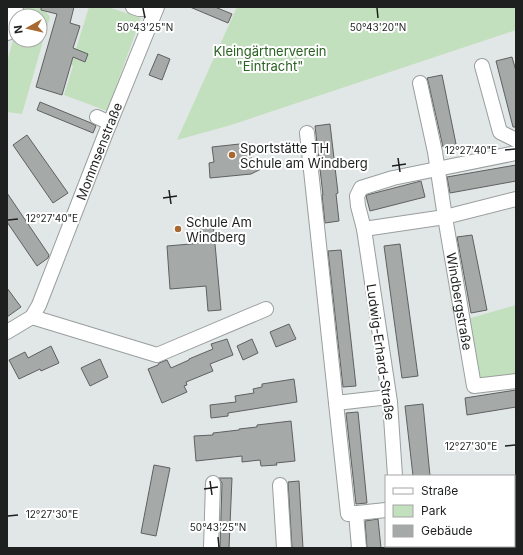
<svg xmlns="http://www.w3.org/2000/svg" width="523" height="555" viewBox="0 0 523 555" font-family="Inter,sans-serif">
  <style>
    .green { fill: #c3e0be }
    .building { fill: #a5a9a8; stroke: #5e6160 }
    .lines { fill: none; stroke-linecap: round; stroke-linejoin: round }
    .minor-casing { stroke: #999e9e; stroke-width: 16 }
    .major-casing { stroke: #999e9e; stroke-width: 20 }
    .minor { stroke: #fff; stroke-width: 14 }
    .major { stroke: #fff; stroke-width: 18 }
    .ticks { fill: none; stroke: #1e1f1f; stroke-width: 1.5 }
    .poi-dot { fill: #a86831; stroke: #fff; stroke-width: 1.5 }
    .labels { text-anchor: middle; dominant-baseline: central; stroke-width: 4; stroke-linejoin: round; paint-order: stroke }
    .park-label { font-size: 13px; fill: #296221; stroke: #fff }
    .poi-label { font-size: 13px; fill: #1e1f1f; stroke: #fff; text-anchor: start }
    .street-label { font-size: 13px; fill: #1e1f1f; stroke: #fff }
    .ticks-label { font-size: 10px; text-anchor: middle; fill: #1e1f1f; stroke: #fff; stroke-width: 4; stroke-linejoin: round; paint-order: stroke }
  </style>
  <rect width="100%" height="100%" fill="#e1e6e6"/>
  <g class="green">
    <path d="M22,7h21v1l7,9 -28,97 -15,-2v-50l9,-33v11h24v-24h-21z"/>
    <path d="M89,7h19l33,11 -34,93 -43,-16 9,-29 -2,-1z"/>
    <path d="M237,7h279v23l-285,95 -54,15z"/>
    <path d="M516,305v72l-39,7 -10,-65z"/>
  </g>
  <g class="building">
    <path d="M41,7h33l-4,16 10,3 -7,22 15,6 -3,8 -12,-5 -11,38 -26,-8 21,-73 -16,-4z"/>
    <path d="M190,7h25l17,7 -4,9z"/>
    <path d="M158,54l12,5 -8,21 -13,-5z"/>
    <path d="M512,57l4,14v56h-3l-17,-66z"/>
    <path d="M442,75l14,69 -13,3 -15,-66 -1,-3z"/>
    <path d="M40,102l51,21 5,3 -3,7 -56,-23z"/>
    <path d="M330,124l8,69 -2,1 3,27 -14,2 -3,-28h1l-8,-69z"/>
    <path d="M27,135l41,58 -15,10 -40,-58z"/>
    <path d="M249,143l3,20 11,5 -12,6 -41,4 -1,-15 5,-1 -2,-15z"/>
    <path d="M516,165v16l-66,12 -3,-16z"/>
    <path d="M421,181l4,16 -55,14 -4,-15 1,-1z"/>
    <path d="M7,193l42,62 -1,3 -11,8 -30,-44z"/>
    <path d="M213,222l8,88 -13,1 -2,-25 -36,3 -3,-43 35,-3 -2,-20z"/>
    <path d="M472,235l15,75 -16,3 -14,-76z"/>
    <path d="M400,244l18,132 -16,2 -18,-132z"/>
    <path d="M341,250l15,136 -13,1 -15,-136z"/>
    <path d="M7,288l14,19 -14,10z"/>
    <path d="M289,324l7,15 -20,8 -6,-15z"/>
    <path d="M227,339l6,16 -23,9 3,7 -27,11 1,3 -3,1 3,6 -25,11 -14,-34 10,-4 1,-2 8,-3 4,8 18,-8v-1l24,-10 -2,-5z"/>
    <path d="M252,339l6,14 -15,7 -6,-14z"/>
    <path d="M51,346l8,17 -18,8 -1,-2 -21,10 -10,-19 16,-8 3,6z"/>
    <path d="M100,359l8,18 -18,9 -9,-18z"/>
    <path d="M294,379l3,23 -69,11v3l-17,2 -1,-13 26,-3 -1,-6 19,-3 -1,-4 9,-2v-3z"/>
    <path d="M516,390v17l-49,8 -2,-17z"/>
    <path d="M423,404l7,72h-17l-8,-70z"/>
    <path d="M358,412l9,91 -11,1 -10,-91z"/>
    <path d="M291,421l4,40 -19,2 1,2 -16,1 -1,-6 -18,2v-6l-46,5 -2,-25 19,-1v-2l26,-3v-1l18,-2v-2z"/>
    <path d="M154,465l16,3 -14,68 -15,-3z"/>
    <path d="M219,478h13l-3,70h-9l2,-65z"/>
    <path d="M299,481l4,67h-11l-4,-66z"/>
    <path d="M378,519l3,29h-14l-2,-27z"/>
  </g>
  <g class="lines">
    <defs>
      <g id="minor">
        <path d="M133,7l6,2h17"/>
        <path d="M482,66l18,66 16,8"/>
        <path id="s1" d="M420,83l15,69 10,65 29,169 42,-5"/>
        <path d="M97,117l13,6"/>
        <path d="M307,133l29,270 53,-6"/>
        <path d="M364,229l81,-12 71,-18"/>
        <path d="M32,317l125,38 109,-46"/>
        <path id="s2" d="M7,332l25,-15 7,-12 66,-170 52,-128"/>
        <path d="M336,403l12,111 38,-4"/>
        <path d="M395,476l-5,-74 -26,-173 -6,-23 -1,-10 4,-8 32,-10 123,-25"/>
        <path d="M280,485l4,63"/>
        <path d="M514,510l2,-1"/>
        <path d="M356,513l3,35"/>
        <path d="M400,546v2"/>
        <path d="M211,548l2,-65"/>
      </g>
      <path id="major" d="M7,31l7,-24"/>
    </defs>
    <use href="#minor" class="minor-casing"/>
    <use href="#major" class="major-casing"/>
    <use href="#minor" class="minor"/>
    <use href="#major" class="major"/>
  </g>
  <path class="ticks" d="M143,8l2,10M377,8l1,10M505,150l10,-1M398,158l2,14M392,166l14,-2M169,190l2,14M163,198l14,-2M8,220l10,-1M505,446l10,-1M210,481l2,14M204,489l14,-2M8,516l10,-1M218,537l1,10"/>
  <g class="poi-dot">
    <circle cx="232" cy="155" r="4"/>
    <circle cx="178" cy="229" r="4"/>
  </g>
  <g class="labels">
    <g class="park-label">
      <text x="270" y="51">Kleingärtnerverein<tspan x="270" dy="15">"Eintracht"</tspan></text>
    </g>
    <g class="poi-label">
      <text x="240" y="148">Sportstätte TH<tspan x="240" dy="15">Schule am Windberg</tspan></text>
      <text x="186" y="222">Schule Am<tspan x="186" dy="15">Windberg</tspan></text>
    </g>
    <g class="street-label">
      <text stroke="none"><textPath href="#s2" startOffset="208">Mommsenstraße</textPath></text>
      <text stroke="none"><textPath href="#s1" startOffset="222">Windbergstraße</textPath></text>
      <text transform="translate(381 352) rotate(82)">Ludwig-Erhard-Straße</text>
    </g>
  </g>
  <g class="ticks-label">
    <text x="145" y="31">50°43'25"N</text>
    <text x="378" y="31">50°43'20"N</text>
    <text x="471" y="154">12°27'40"E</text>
    <text x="52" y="222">12°27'40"E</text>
    <text x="471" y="450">12°27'30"E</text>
    <text x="52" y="518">12°27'30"E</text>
    <text x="218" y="531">50°43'25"N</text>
  </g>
  <rect width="523" height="555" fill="none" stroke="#1e1f1f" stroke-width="16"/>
  <rect x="385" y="475" width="130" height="72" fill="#ffffff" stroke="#a5a5a5"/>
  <rect x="393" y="488" width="20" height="6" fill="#ffffff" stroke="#a5a5a5"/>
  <text x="421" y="495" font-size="12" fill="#1e1f1f">Straße</text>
  <rect x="393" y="505" width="20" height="12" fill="#c3e0be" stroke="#a5a5a5"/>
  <text x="421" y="515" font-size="12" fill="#1e1f1f">Park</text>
  <rect x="393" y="525" width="20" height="12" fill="#a5a9a8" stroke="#a5a5a5"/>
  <text x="421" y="535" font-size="12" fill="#1e1f1f">Gebäude</text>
  <g transform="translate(28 28) rotate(262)"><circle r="19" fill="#ffffff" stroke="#a5a5a5"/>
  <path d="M0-3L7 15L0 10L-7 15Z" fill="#a86831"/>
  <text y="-6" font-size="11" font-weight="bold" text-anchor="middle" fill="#1e1f1f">N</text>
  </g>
</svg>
